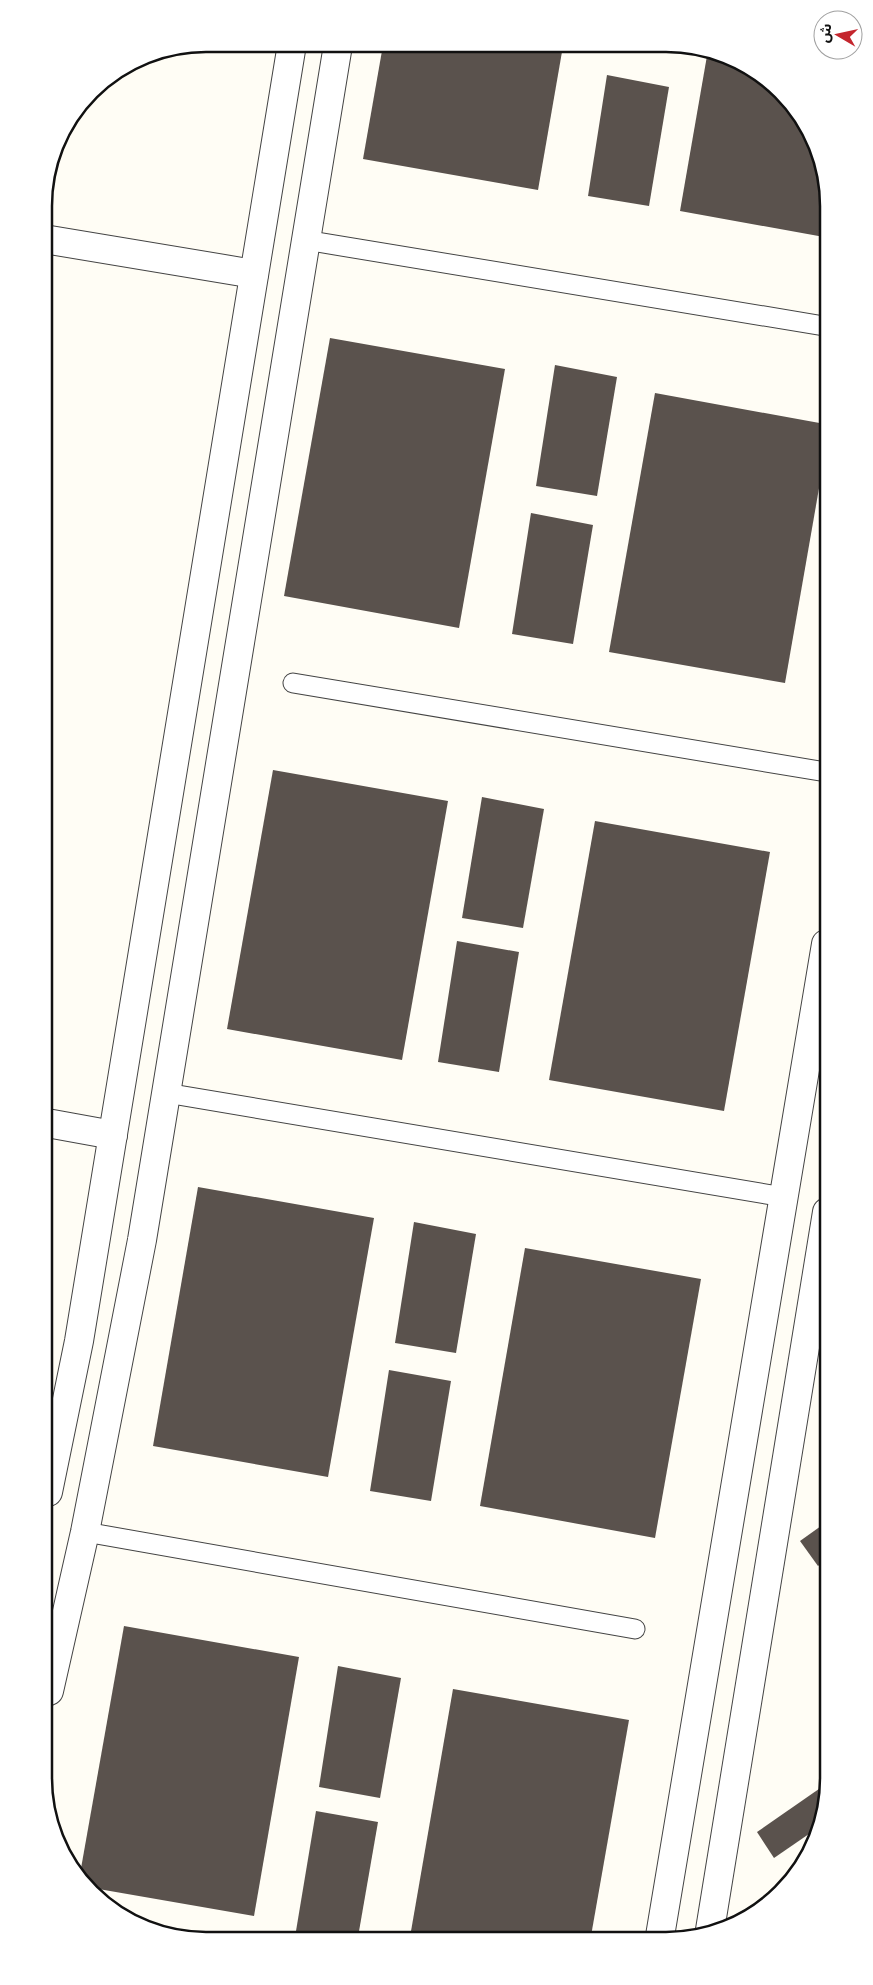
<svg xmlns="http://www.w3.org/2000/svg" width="873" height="1985" viewBox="0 0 873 1985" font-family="'PT Serif','Noto Sans Arabic',serif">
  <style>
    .building { fill: #5a524d }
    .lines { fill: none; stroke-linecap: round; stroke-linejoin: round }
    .lane-casing { stroke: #444; stroke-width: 21 }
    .street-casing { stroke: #444; stroke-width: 30 }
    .lane { stroke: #fff; stroke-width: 19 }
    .street { stroke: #fff; stroke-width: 28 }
    .rim { fill: none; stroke: #111; stroke-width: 2.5 }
  </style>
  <rect width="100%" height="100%" fill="#fffdf5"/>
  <g class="building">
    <path d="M383,45l180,1 -25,144 -175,-31z"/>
    <path d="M708,50l31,11 42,30 43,73v73l-144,-26z"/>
    <path d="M607,75l62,12 -20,119 -61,-10z"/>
    <path d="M330,338l175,31 -46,259 -175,-32z"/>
    <path d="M555,365l62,12 -20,119 -61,-10z"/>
    <path d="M655,393l170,31v30l-40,229 -176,-31z"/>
    <path d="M531,513l62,12 -20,119 -61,-10z"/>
    <path d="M273,770l175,31 -46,259 -175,-31z"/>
    <path d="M482,797l62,12 -21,119 -61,-10z"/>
    <path d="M595,821l175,31 -46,259 -175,-31z"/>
    <path d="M457,941l62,11 -20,120 -61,-10z"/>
    <path d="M198,1187l176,31 -46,259 -175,-31z"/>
    <path d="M414,1222l62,12 -20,119 -61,-10z"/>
    <path d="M525,1248l176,31 -46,259 -175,-32z"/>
    <path d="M389,1370l62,11 -20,120 -61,-10z"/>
    <path d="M828,1521v37l-10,8 -18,-25z"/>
    <path d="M124,1626l175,31 -45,259 -167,-29 -7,-13z"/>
    <path d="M338,1666l63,12 -21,120 -61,-11z"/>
    <path d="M453,1689l176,31 -38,216 -181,1z"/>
    <path d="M829,1782l-7,43 -48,33 -17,-26z"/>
    <path d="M316,1811l62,11 -20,115h-25l-37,-6z"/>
  </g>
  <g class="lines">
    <defs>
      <g id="lane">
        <path d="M305,240l519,86"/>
        <path d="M293,683l533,89"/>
        <path d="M166,1093l618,104"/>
        <path d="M85,1532l550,97"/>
      </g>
      <g id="street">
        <path d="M44,239l210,35"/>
        <path d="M47,1123l66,12"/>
        <path d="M48,1492l31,-151 213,-1297"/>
        <path d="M49,1691l36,-159 57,-292 196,-1195"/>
        <path d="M660,1936l166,-992"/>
        <path d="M709,1936l118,-724"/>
      </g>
    </defs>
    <use href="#lane" class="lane-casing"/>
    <use href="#street" class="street-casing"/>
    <use href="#lane" class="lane"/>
    <use href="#street" class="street"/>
  </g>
  <path d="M0 0H873V1985H0ZM206 52H666A154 154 0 0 1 820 206V1778A154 154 0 0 1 666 1932H206A154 154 0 0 1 52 1778V206A154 154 0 0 1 206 52Z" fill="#fff" fill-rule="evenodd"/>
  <path class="rim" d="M206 52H666A154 154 0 0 1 820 206V1778A154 154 0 0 1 666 1932H206A154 154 0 0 1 52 1778V206A154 154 0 0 1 206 52Z"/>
  <g transform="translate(838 35) rotate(279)"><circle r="24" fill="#ffffff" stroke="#a0a0a0"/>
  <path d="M0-4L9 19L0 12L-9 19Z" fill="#c4262e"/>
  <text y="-8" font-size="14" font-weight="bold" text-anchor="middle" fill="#111111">ش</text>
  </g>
</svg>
